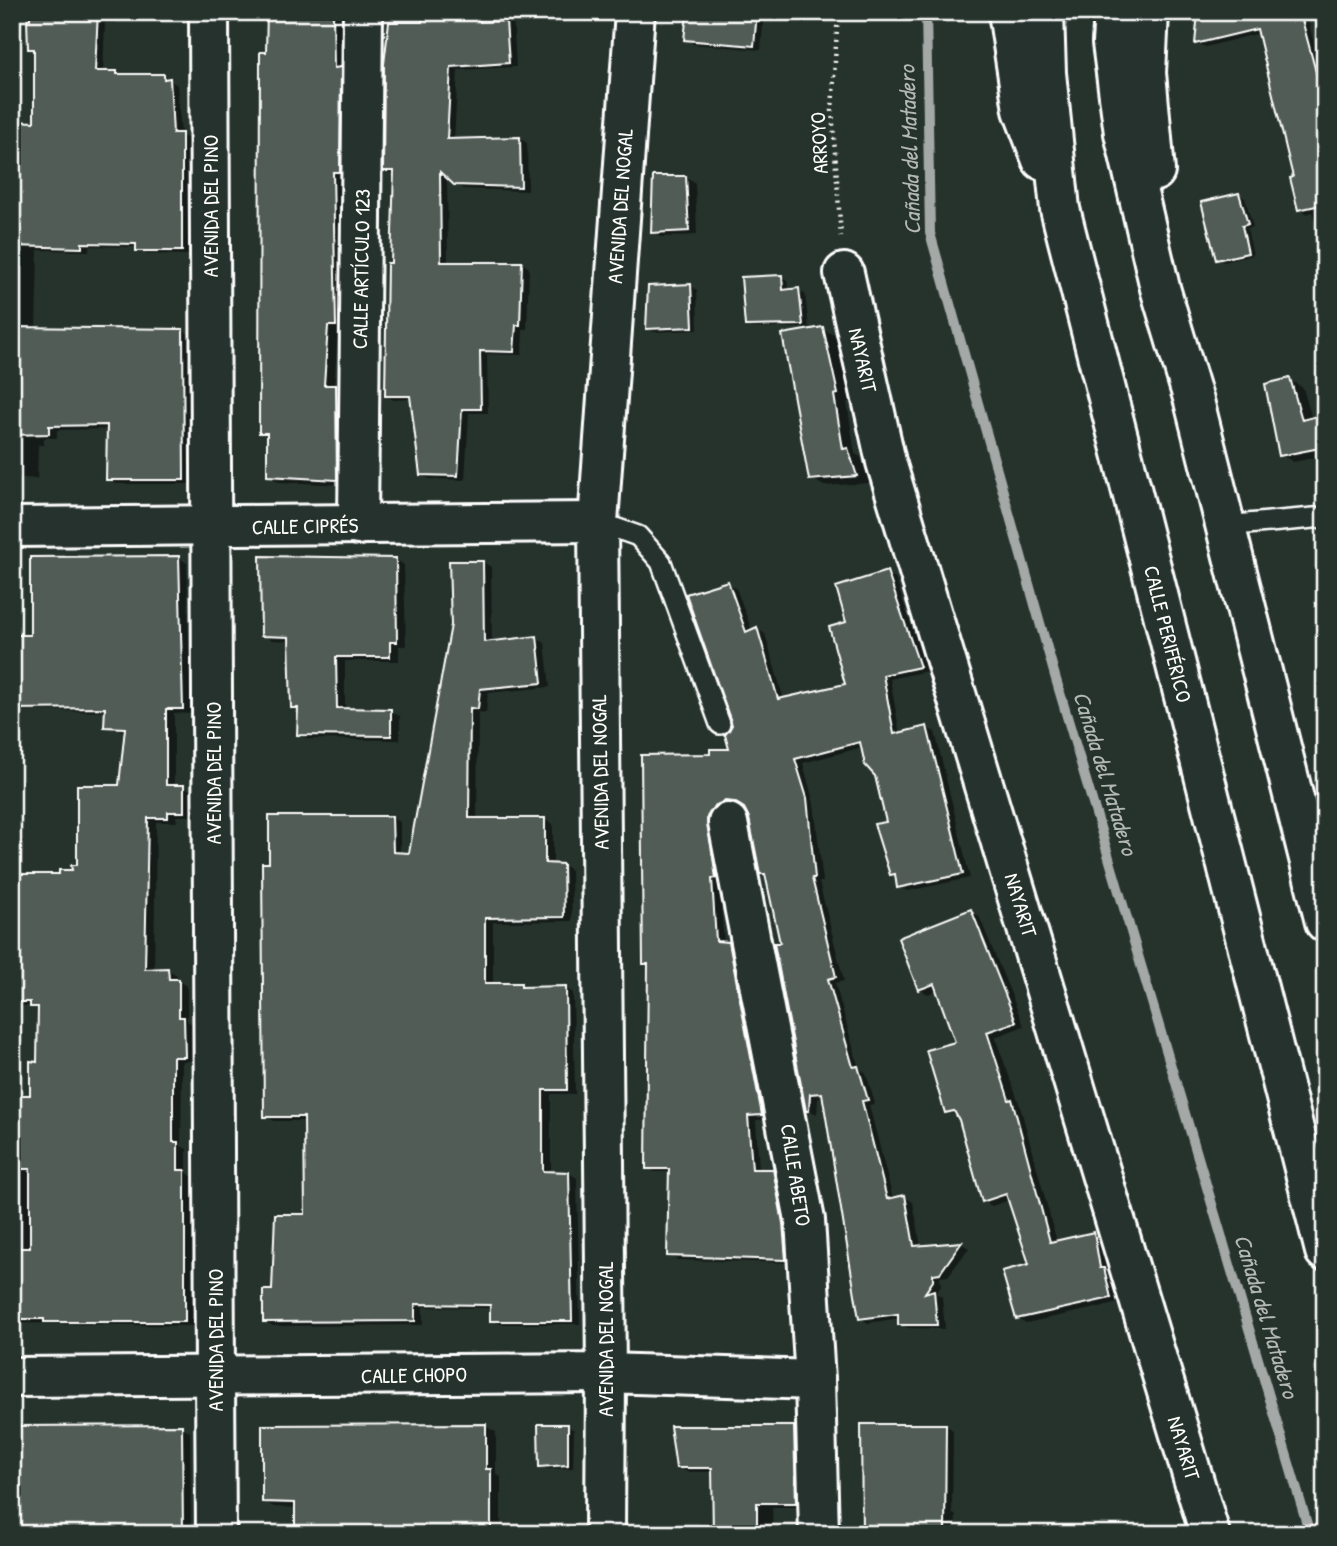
<svg xmlns="http://www.w3.org/2000/svg" width="1337" height="1546" viewBox="0 0 1337 1546" font-family="'Patrick Hand',sans-serif">
  <style>
    .shadow { fill: #0007 }
    .lines { fill: none; stroke-linecap: round; stroke-linejoin: round }
    .stream { stroke: #a4a9a7; stroke-width: 10 }
    .building { fill: #515c57; stroke: #fff; stroke-width: 2 }
    .lane-casing { stroke: #fff; stroke-width: 24 }
    .street-casing { stroke: #fff; stroke-width: 44 }
    .secondary-casing { stroke: #fff; stroke-width: 44 }
    .highway-casing { stroke: #fff; stroke-width: 44 }
    .path { stroke: #fff; stroke-width: 4.5; stroke-dasharray: 2 5; stroke-linecap: butt }
    .lane { stroke: #26332d; stroke-width: 19 }
    .street { stroke: #26332d; stroke-width: 38 }
    .secondary { stroke: #26332d; stroke-width: 38 }
    .highway { stroke: #26332d; stroke-width: 38 }
    .labels { text-anchor: middle; dominant-baseline: central; stroke-width: 5; stroke-linejoin: round; paint-order: stroke }
    .street-label { font-size: 21px; fill: #fff; stroke: #26332d }
    .water-label { font-size: 23px; font-style: italic; fill: #b3b8b6; stroke: #26332d }
  </style>
  <rect width="100%" height="100%" fill="#26332d"/>
  <filter id="ink" filterUnits="userSpaceOnUse"><feTurbulence type="fractalNoise" baseFrequency=".0143" numOctaves="2"/><feDisplacementMap in="SourceGraphic" scale="14" xChannelSelector="R" yChannelSelector="G"/><feConvolveMatrix kernelMatrix="1 2 1 2 8 2 1 2 1" color-interpolation-filters="sRGB"/></filter>
  <g filter="url(#ink)">
    <g class="shadow">
      <path d="M29,12h87v11h-11l-2,50 19,3h42l13,9 4,50 9,5v115l-44,-1 -8,-7 -49,-1v5l-51,-1 -2,79 147,2 8,4 1,149h-76l-8,-5v-50l-51,1v8h-13v7h-6l-1,34 -25,-2v-354l23,1v-73l-5,-3z"/>
      <path d="M269,12h76l1,319h-8l-4,56 12,6 1,92 -68,-3 -11,-7 1,-39 -8,-4z"/>
      <path d="M399,12h114l3,55 -58,3 -4,70 65,-2 8,5 1,48 -65,-2 -16,-12 1,87 74,-1 7,5 -2,61h-4l-1,26 -35,-1 1,59h-19l-4,67 -36,-1 -8,-5 -9,-75 -18,1 -8,-4 9,-221 -10,-5z"/>
      <path d="M684,12h80l-3,38 -68,-6 -7,-5 1,-15 -4,-2z"/>
      <path d="M1200,12h106l19,75v165l-13,-40 -5,2 -8,-5 -4,-30 -35,-146 -55,14 -8,-4z"/>
      <path d="M686,178l9,5 2,52 -36,2 -9,-5z"/>
      <path d="M1239,195l6,3 8,29 -6,2 6,26 -29,7 -6,-3z"/>
      <path d="M781,276l6,4 2,11 10,-1 6,4 4,34h-56l-6,-3z"/>
      <path d="M691,286l6,4 1,40 -44,2 -6,-4z"/>
      <path d="M822,329l14,7 15,65 -4,1 8,52 6,3 8,26 -45,3 -13,-8z"/>
      <path d="M1290,380l13,8 9,31 13,-3v39l-31,7 -13,-7z"/>
      <path d="M179,558l8,5 4,151 -17,-1v73h9l9,5 1,25h-17l1,6h-21l-2,148h14l9,5v6l10,5v35l6,3v37h-11l-1,85 6,3v24l6,4 1,149 -182,-3v-227h20l7,-33 1,-52 -7,-5h-21v-130h48l19,-9 42,-80 5,-55 -20,-6 1,-14 -95,-2v-73h19z"/>
      <path d="M395,559l9,6 2,81h-7v15h-54v49l45,1 10,5v24l-92,-1 -9,-5 1,-23 -7,-4 -2,-66 -19,-1 -10,-5z"/>
      <path d="M483,562l8,5 1,76 45,-5 8,5 5,44 -62,6 -2,20 -8,-1 -1,107 68,1 8,4v41h10l8,5 1,51 -79,1v63h27l7,4 38,-1 8,5 2,101h-24v79h18l8,5 3,146h-80l-8,-4v-12l-69,-1v18l-150,1 -8,-5 42,-105 -1,-95h-32l-8,-5 5,-251 121,-47 8,4v32l10,1z"/>
      <path d="M887,573l8,5 32,93 -37,8 10,55 27,-6 8,4 35,146 -63,13 -8,-4 -2,-10 -6,-3 -3,-51 -11,-48 -14,-28 -60,16 11,41 9,78h-4l25,99 -9,2 24,85 7,5 9,31 -6,1 24,94 12,-2 8,5 8,45 41,-3 7,4 -21,28 -8,1 1,9 -5,7 6,4 3,32 -37,-1 -8,-4v-6l-32,5 -8,-5 -36,-221 -6,1 -1,16 -9,-4 -25,-165 -15,-68 -6,-4 -11,-55 -7,-12 -10,-1 -10,77 -5,1 5,60 13,5 33,171 -14,1 3,51h13l9,5 12,87 -116,-3 -8,-5 2,-83h-16l-8,-5 3,-201 -5,-3 67,-208 19,-5 3,-24 -7,-143 9,5 16,43 5,-2 8,5 19,66 63,-14 1,-63z"/>
      <path d="M970,911l9,5 45,110 -29,11 25,69 37,136 37,-8 8,5 6,33 4,3 7,28 -93,20 -9,-5 14,-53 -22,-65 -17,6 -8,-5 -25,-85 -13,-4 11,-69 -19,-53 -10,4 -9,-5z"/>
      <path d="M945,1425l8,5 -1,83 4,3 -1,18h-92z"/>
      <path d="M485,1426l11,6v42l5,3v51l66,1 9,5h-279v-26l-23,-1 -10,-6z"/>
      <path d="M567,1426l7,4 -1,38 -26,1 -6,-3z"/>
      <path d="M182,1427l8,5 1,102h-179z"/>
      <path d="M794,1427l8,5 2,75h-32l1,27h-74v-11h16l-1,-51h-27l-9,-5z"/>
    </g>
    <g class="lines">
      <path class="stream" d="M926,12l4,221 125,443 255,858"/>
    </g>
    <g class="building">
      <path d="M30,12h68l-3,59h22v3h47v5l6,-1 3,55h9v118h-46v-7l-54,-1v5l-70,-2v-125l22,1v-73h-6l-1,-30h3z"/>
      <path d="M267,12h66l1,56 7,-1 -1,105h-7l3,154h-8l-4,59h12l1,95 -70,-4v-43h-8l1,-381h6z"/>
      <path d="M422,12h57l1,10 26,-1 3,42 -58,4 -4,72 73,-2 1,50 -67,-2 -14,-13 1,90h81l-2,63h-4l-2,27 -34,-1 1,58h-19l-4,67 -38,-1 -10,-79h-25l2,-133h4l3,-92h-11l1,-107 5,-42h33z"/>
      <path d="M687,12h70l-3,34 -70,-6z"/>
      <path d="M1198,12h102l25,94v98l-27,6 -8,-32 3,-1 -36,-148 -62,15z"/>
      <path d="M653,176h33l3,55 -38,2z"/>
      <path d="M1239,193l9,31 -6,2 6,27 -32,7 -15,-58z"/>
      <path d="M782,275l1,15 16,-2 4,37 -58,1 -4,-49z"/>
      <path d="M691,284l2,43 -47,2 2,-43z"/>
      <path d="M12,327l171,2 1,151h-78l1,-55 -58,1v8l-37,1z"/>
      <path d="M823,327l15,67 -4,1 9,54 5,-1 9,28 -48,4 -27,-146z"/>
      <path d="M1290,378l12,42 23,-6v33l-46,9 -14,-72z"/>
      <path d="M179,556l4,153h-17v76h18v27h-16v6h-20l-3,151 23,-1 1,11h10v38h5l1,40h-12v85h5v28h7v152h-141v-3h-32v-71h18v-79h-18v-74h18v-34l7,1 1,-55h-8v-5h-18v-128h47v-4h13l-1,-5h6v-80h42l6,-57 -21,-1 1,-19 -93,1v-74h18v-78z"/>
      <path d="M260,556l136,2 1,84h-7v15h-54l1,51 54,1v27l-94,-1 1,-27h-7l-2,-71 -28,-1z"/>
      <path d="M449,561h34l1,81 53,-6 5,47 -62,6 -2,20 -8,-1 -1,110h76v45l18,1 1,53 -79,1v65h36v4l45,-1 1,104h-24v81l26,1 3,149h-82v-16l-75,-1v17l-152,1v-32h9l3,-76h30l-1,-97h-40l-2,-254h7v-47h123l1,36 16,1 42,-228z"/>
      <path d="M887,571l33,96 -37,8 11,59 33,-8 36,148 -66,14 -2,-14 -5,1 -16,-51 12,-2 -11,-46 -10,-11 -5,-23 -65,17 12,39 8,80h-3l24,99 -8,2 25,88 5,-1 10,34 -6,1 25,98 18,-4 9,51 48,-4 -22,31 -7,1v7l-8,12 9,-3 3,35h-39v-11l-39,5 -37,-226 -12,1 -1,17h-3l-32,-168h6l-15,-69h-5l-11,-56 -5,-10 -10,-6 -9,-1 -11,5 -7,11 9,61 -4,1 4,62 13,1 33,173 -14,1 4,53h21l10,54 3,37 -119,-4 2,-87h-23l2,-205h-5l-2,-209 69,-1v-5h19l-4,-14 7,-10 -46,-131 42,-13 18,51 11,-5 21,72 67,-15 -16,-57 17,-5 -10,-35z"/>
      <path d="M971,909l45,113 -29,10 22,68 3,-1 38,143 44,-10 6,36h4l7,30 -95,21 -14,-48 27,-7 -23,-70 -24,8 -23,-82 -5,-9 -9,2 -19,-63 29,-8 -21,-58 -16,6 -20,-52z"/>
      <path d="M486,1424v45h5v65h-196v-31l-33,-1v-77z"/>
      <path d="M538,1424h30v41l-29,2z"/>
      <path d="M861,1424h85l-1,110h-83z"/>
      <path d="M182,1425l1,109h-171v-108z"/>
      <path d="M670,1426h124l2,77h-39v31h-44l-1,-66h-36z"/>
    </g>
    <g class="lines">
      <defs>
        <g id="lane">
          <path d="M598,522l40,14 23,26 59,162"/>
          <path d="M1224,526l101,-9"/>
        </g>
        <g id="street">
          <path d="M844,273l42,189 324,1072"/>
          <path d="M358,525l5,-513"/>
          <path d="M12,527l586,-5"/>
          <path d="M728,823l77,397 10,160 4,154"/>
          <path d="M215,1377l1,157"/>
          <path d="M605,1534l1,-161 209,7"/>
        </g>
        <g id="secondary">
          <path d="M209,12l6,1365"/>
          <path d="M12,1377l594,-4 -8,-851 37,-510"/>
        </g>
        <g id="highway">
          <path d="M1008,12l15,98 19,50"/>
          <path d="M1044,12l2,61 14,136 265,1042"/>
          <path d="M1114,12l-2,31 12,90 36,155 34,113 131,521"/>
          <path d="M1149,12l-3,61 9,98"/>
        </g>
      </defs>
      <use href="#lane" class="lane-casing"/>
      <use href="#street" class="street-casing"/>
      <use href="#secondary" class="secondary-casing"/>
      <use href="#highway" class="highway-casing"/>
      <path class="path" d="M838,12l-6,98 9,127"/>
      <use href="#lane" class="lane"/>
      <use href="#street" class="street"/>
      <use href="#secondary" class="secondary"/>
      <use href="#highway" class="highway"/>
    </g>
  </g>
  <g class="labels">
    <g class="street-label">
      <text transform="translate(819 143) rotate(-93)">ARROYO</text>
      <text transform="translate(210 206) rotate(-90)">AVENIDA DEL PINO</text>
      <text transform="translate(620 206) rotate(-86)">AVENIDA DEL NOGAL</text>
      <text transform="translate(361 269) rotate(-89)">CALLE ARTÍCULO 123</text>
      <text transform="translate(863 360) rotate(77)">NAYARIT</text>
      <text transform="translate(305 526) rotate(-1)">CALLE CIPRÉS</text>
      <text transform="translate(1168 634) rotate(76)">CALLE PERIFÉRICO</text>
      <text transform="translate(600 772) rotate(-91)">AVENIDA DEL NOGAL</text>
      <text transform="translate(213 773) rotate(-90)">AVENIDA DEL PINO</text>
      <text transform="translate(1021 905) rotate(73)">NAYARIT</text>
      <text transform="translate(796 1175) rotate(81)">CALLE ABETO</text>
      <text transform="translate(605 1339) rotate(-90)">AVENIDA DEL NOGAL</text>
      <text transform="translate(215 1340) rotate(-90)">AVENIDA DEL PINO</text>
      <text transform="translate(414 1375) rotate(-1)">CALLE CHOPO</text>
      <text transform="translate(1184 1448) rotate(73)">NAYARIT</text>
    </g>
    <g class="water-label">
      <text transform="translate(909 150) rotate(-92)">Cañada del Matadero</text>
      <text transform="translate(1106 773) rotate(73)">Cañada del Matadero</text>
      <text transform="translate(1267 1316) rotate(73)">Cañada del Matadero</text>
    </g>
  </g>
  <rect width="1337" height="1546" fill="none" stroke="#26332d" stroke-width="42"/>
  <rect x="21" y="21" width="1295" height="1504" fill="none" stroke="#fff" stroke-width="2.5" filter="url(#ink)"/>
</svg>
